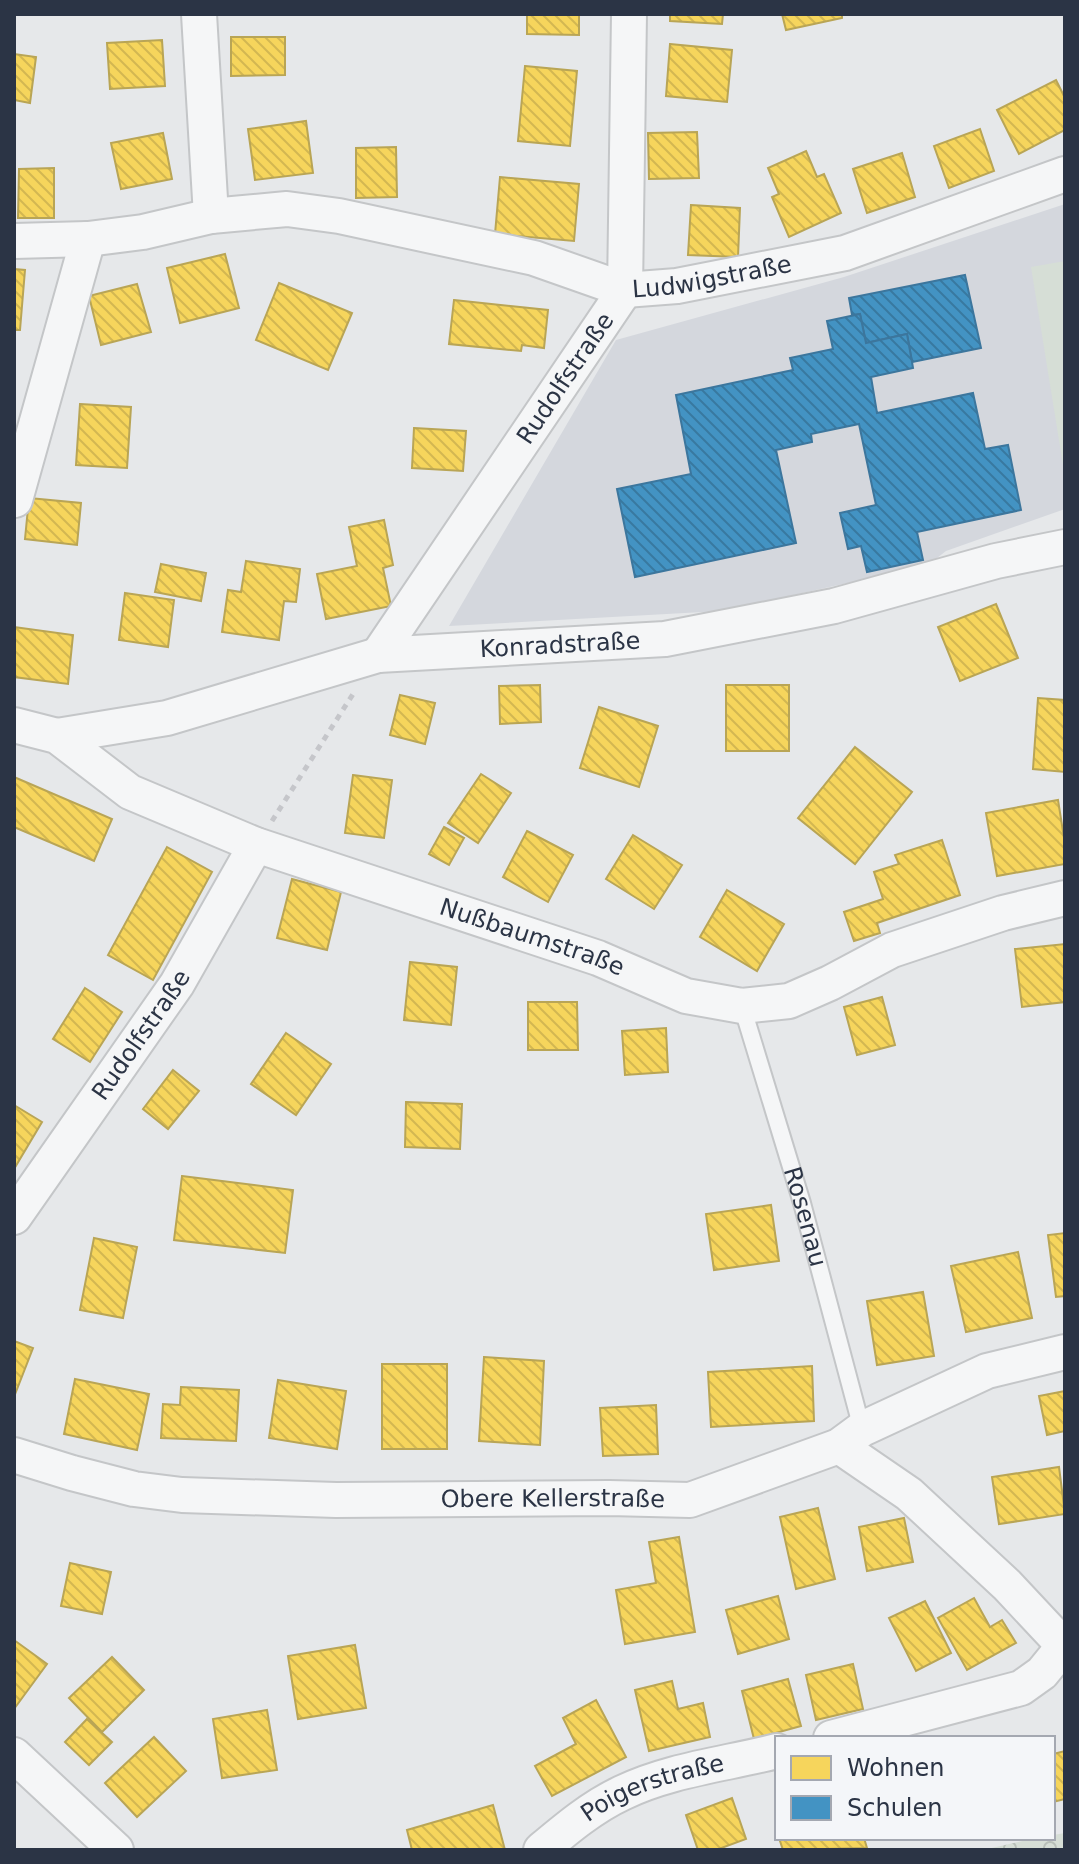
<svg xmlns="http://www.w3.org/2000/svg" width="1079" height="1864" viewBox="0 0 1079 1864" font-family="'DejaVu Sans',sans-serif">
  <style>
    .built { fill: #d4d7dd }
    .forest { fill: url(#forest-crowns) }
    .garden { fill: #d6ded6 }
    .homes { fill: url(#homes-back-hatch); stroke: #b9a555; stroke-width: 2 }
    .schools { fill: url(#schools-back-hatch); stroke: #3c769d; stroke-width: 2 }
    .lines { fill: none; stroke-linecap: round; stroke-linejoin: round }
    .service-casing { stroke: #c4c6c8; stroke-width: 20 }
    .minor-casing { stroke: #c4c6c8; stroke-width: 38 }
    .path { stroke: #c5c6ca; stroke-width: 5; stroke-dasharray: 6 6; stroke-linecap: butt }
    .service { stroke: #f5f6f7; stroke-width: 16 }
    .minor { stroke: #f5f6f7; stroke-width: 34 }
    .labels { text-anchor: middle; dominant-baseline: central; stroke-width: 8; stroke-linejoin: round; paint-order: stroke }
    .street-label { font-size: 24px; fill: #2b3445; stroke: #f4f6f9 }
  </style>
  <defs>
    <pattern id="forest-crowns" width="20" height="18" patternUnits="userSpaceOnUse" patternTransform="scale(2)"><rect width="20" height="18" fill="#d6ded6"/><path d="M2 6a3 3 0 1 1 6 0M12 15a3 3 0 1 1 6 0" fill="none" stroke="#b8bfb9"/></pattern>
    <pattern id="homes-back-hatch" width="6" height="6" patternUnits="userSpaceOnUse" patternTransform="scale(2)"><rect width="6" height="6" fill="#f6d55c"/><path d="M-1 5l2 2M0 0l6 6M5-1l2 2" fill="none" stroke="#d3b751"/></pattern>
    <pattern id="schools-back-hatch" width="6" height="6" patternUnits="userSpaceOnUse" patternTransform="scale(2)"><rect width="6" height="6" fill="#4393c3"/><path d="M-1 5l2 2M0 0l6 6M5-1l2 2" fill="none" stroke="#3879a0"/></pattern>
  </defs>
  <rect width="100%" height="100%" fill="#e6e8ea"/>
  <path class="built" d="M1065,204v305l-119,42 -18,14 -207,46 -272,15 167,-286 228,-63z"/>
  <path class="forest" d="M1065,1833v17h-82l52,-12h18v-3z"/>
  <path class="garden" d="M1065,261v203l-2,1 -32,-198z"/>
  <g class="homes">
    <path d="M527,14h52v21l-52,-1z"/>
    <path d="M670,14h53l-1,10 -52,-3z"/>
    <path d="M782,14h60v4l-56,12z"/>
    <path d="M231,37h54v38l-54,1z"/>
    <path d="M162,40l3,46 -55,3 -3,-46z"/>
    <path d="M670,44l62,6 -5,52 -61,-6z"/>
    <path d="M14,54l22,3 -6,46 -16,-3z"/>
    <path d="M525,66l52,5 -7,75 -52,-5z"/>
    <path d="M1056,80l9,18v32l-46,24 -22,-44z"/>
    <path d="M306,121l7,52 -58,7 -7,-51z"/>
    <path d="M980,129l14,42 -45,17 -15,-42z"/>
    <path d="M697,132l2,46 -50,1 -1,-46z"/>
    <path d="M163,133l9,46 -51,10 -10,-46z"/>
    <path d="M396,147l1,50 -41,1v-50z"/>
    <path d="M806,151l11,26 7,-3 17,39 -52,24 -17,-40 7,-3 -11,-26z"/>
    <path d="M902,153l13,44 -48,16 -14,-44z"/>
    <path d="M54,168v50h-36l1,-49z"/>
    <path d="M500,177l79,7 -5,57 -79,-7z"/>
    <path d="M691,205l49,3 -2,49 -50,-2z"/>
    <path d="M225,254l14,54 -59,15 -13,-55z"/>
    <path d="M14,269l11,1 -5,60h-6z"/>
    <path d="M279,283l73,30 -24,57 -72,-30z"/>
    <path d="M137,284l14,48 -50,13 -12,-49z"/>
    <path d="M454,300l94,10 -4,38 -22,-3 -1,6 -72,-7z"/>
    <path d="M80,404l51,3 -4,61 -51,-3z"/>
    <path d="M414,428l52,3 -3,40 -51,-3z"/>
    <path d="M29,498l52,5 -4,42 -52,-6z"/>
    <path d="M384,520l9,45 -10,3 8,38 -65,13 -9,-45 40,-8 -8,-39z"/>
    <path d="M246,561l54,8 -4,33 -12,-1 -5,39 -57,-8 6,-42 13,2z"/>
    <path d="M161,564l45,9 -5,28 -46,-9z"/>
    <path d="M125,593l49,7 -6,47 -49,-7z"/>
    <path d="M996,604l22,54 -58,23 -22,-54z"/>
    <path d="M14,627l59,8 -5,49 -54,-7z"/>
    <path d="M540,685l1,37 -41,2 -1,-38z"/>
    <rect x="726" y="685" width="63" height="66"/>
    <path d="M400,695l35,8 -10,41 -35,-9z"/>
    <path d="M1038,698l27,2v72l-32,-3z"/>
    <path d="M599,707l59,19 -19,61 -59,-19z"/>
    <path d="M855,747l57,45 -57,72 -57,-46z"/>
    <path d="M481,774l30,19 -33,50 -30,-20z"/>
    <path d="M353,775l39,5 -8,58 -39,-5z"/>
    <path d="M14,777l98,42 -18,42 -80,-34z"/>
    <path d="M1058,800l7,44v20l-68,12 -11,-63z"/>
    <path d="M444,827l20,11 -15,27 -20,-11z"/>
    <path d="M527,831l46,24 -25,47 -45,-25z"/>
    <path d="M633,835l49,30 -28,44 -48,-30z"/>
    <path d="M942,840l18,55 -83,28 3,10 -26,8 -10,-29 39,-13 -9,-27 25,-8 -4,-9z"/>
    <path d="M167,847l45,25 -59,108 -45,-25z"/>
    <path d="M292,879l49,13 -14,58 -50,-12z"/>
    <path d="M727,890l57,34 -27,47 -57,-34z"/>
    <path d="M1065,944v58l-43,5 -7,-58z"/>
    <path d="M410,962l47,5 -6,58 -47,-5z"/>
    <path d="M85,988l37,24 -32,50 -37,-23z"/>
    <path d="M882,997l13,48 -38,10 -13,-48z"/>
    <path d="M528,1002h49l1,48h-50z"/>
    <path d="M666,1028l2,44 -43,3 -3,-44z"/>
    <path d="M286,1033l45,31 -35,51 -45,-31z"/>
    <path d="M173,1070l26,21 -31,38 -25,-20z"/>
    <path d="M406,1102l56,2 -2,45 -55,-2z"/>
    <path d="M14,1105l28,17 -28,47z"/>
    <path d="M182,1176l111,14 -8,63 -111,-13z"/>
    <path d="M771,1205l8,56 -65,9 -8,-56z"/>
    <path d="M1065,1233v63l-9,1 -8,-62z"/>
    <path d="M94,1238l43,9 -14,71 -43,-8z"/>
    <path d="M1018,1252l14,66 -66,14 -15,-66z"/>
    <path d="M923,1292l11,64 -57,9 -10,-64z"/>
    <path d="M14,1341l19,7 -19,49z"/>
    <path d="M484,1357l60,4 -4,84 -61,-4z"/>
    <rect x="382" y="1364" width="65" height="85"/>
    <path d="M812,1366l2,55 -103,6 -3,-55z"/>
    <path d="M75,1379l74,15 -12,56 -73,-16z"/>
    <path d="M278,1380l68,11 -9,58 -68,-11z"/>
    <path d="M181,1387l58,3 -3,51 -75,-3 2,-34 17,1z"/>
    <path d="M1065,1391v40l-18,4 -8,-39z"/>
    <path d="M656,1405l2,49 -55,2 -3,-48z"/>
    <path d="M1059,1467l6,47 -66,10 -7,-47z"/>
    <path d="M818,1508l17,71 -39,10 -16,-72z"/>
    <path d="M904,1518l9,44 -46,9 -8,-44z"/>
    <path d="M679,1537l16,95 -70,12 -9,-54 40,-7 -7,-41z"/>
    <path d="M70,1563l41,9 -9,42 -41,-8z"/>
    <path d="M778,1596l11,43 -51,15 -12,-44z"/>
    <path d="M974,1598l16,29 12,-7 14,23 -49,27 -29,-52z"/>
    <path d="M925,1601l26,52 -35,18 -27,-53z"/>
    <path d="M14,1640l33,24 -33,45z"/>
    <path d="M355,1645l11,63 -68,11 -10,-63z"/>
    <path d="M112,1657l32,33 -42,42 -33,-34z"/>
    <path d="M853,1664l10,45 -47,11 -10,-45z"/>
    <path d="M788,1679l13,47 -47,13 -12,-48z"/>
    <path d="M672,1681l6,28 25,-6 7,34 -61,14 -14,-61z"/>
    <path d="M596,1700l30,57 -74,39 -17,-30 41,-22 -13,-26z"/>
    <path d="M267,1710l10,60 -55,8 -9,-59z"/>
    <path d="M87,1719l25,23 -23,23 -24,-23z"/>
    <path d="M154,1737l32,34 -49,46 -32,-34z"/>
    <path d="M1065,1751v48l-12,3v-48z"/>
    <path d="M732,1798l14,41 -30,11h-18l-12,-35z"/>
    <path d="M493,1805l12,45h-93l-5,-20z"/>
    <path d="M779,1838h85l3,10 -84,2z"/>
  </g>
  <g class="schools">
    <path d="M965,275l16,73 -69,14 -5,-28 -41,9 -6,-29 -8,1 -3,-17z"/>
    <path d="M860,314l6,29 41,-9 5,28 1,6 -42,9 6,36 96,-20 12,56 23,-4 13,65 -104,22 6,28 -56,12 -6,-26 -13,3 -8,-36 36,-8 -17,-81 -48,10 1,8 -36,8 20,93 -161,34 -18,-88 74,-15 -15,-79 117,-25 -3,-12 43,-9 -6,-28z"/>
  </g>
  <g class="lines">
    <defs>
      <g id="service">
        <path id="s1" d="M742,1006l60,197 60,226"/>
      </g>
      <g id="minor">
        <path d="M199,14l12,202"/>
        <path id="s2" d="M14,241l74,-2 55,-7 68,-16 76,-7 52,7 195,42 91,32 52,-4 168,-33 220,-79"/>
        <path d="M15,500l73,-261"/>
        <path id="s3" d="M378,655l247,-365 4,-276"/>
        <path id="s4" d="M14,725l43,11 73,56 126,53 342,113 88,38 56,10 47,-5 41,-18 62,-33 111,-37 62,-15"/>
        <path id="s5" d="M57,736l110,-18 211,-63 287,-16 169,-33 162,-45 69,-14"/>
        <path id="s6" d="M14,1217l163,-233 79,-139"/>
        <path d="M839,1446l70,48 98,91 58,62"/>
        <path id="s7" d="M14,1455l58,18 62,16 48,6 154,5 273,-2 81,2 149,-54 23,-17 125,-58 78,-19"/>
        <path d="M831,1738l190,-50 21,-15 22,-27"/>
        <path d="M14,1755l102,95"/>
        <path id="s8" d="M541,1850c25,-21 51,-43 81,-57 47,-23 104,-29 155,-42"/>
      </g>
    </defs>
    <use href="#service" class="service-casing"/>
    <use href="#minor" class="minor-casing"/>
    <path class="path" d="M272,821l81,-127"/>
    <use href="#service" class="service"/>
    <use href="#minor" class="minor"/>
  </g>
  <g class="labels">
    <g class="street-label">
      <text stroke="none"><textPath href="#s2" startOffset="712">Ludwigstraße</textPath></text>
      <text stroke="none"><textPath href="#s3" startOffset="334">Rudolfstraße</textPath></text>
      <text stroke="none"><textPath href="#s5" startOffset="514">Konradstraße</textPath></text>
      <text stroke="none"><textPath href="#s4" startOffset="564">Nußbaumstraße</textPath></text>
      <text stroke="none"><textPath href="#s6" startOffset="222">Rudolfstraße</textPath></text>
      <text stroke="none"><textPath href="#s1" startOffset="220">Rosenau</textPath></text>
      <text stroke="none"><textPath href="#s7" startOffset="544">Obere Kellerstraße</textPath></text>
      <text stroke="none"><textPath href="#s8" startOffset="130">Poigerstraße</textPath></text>
    </g>
  </g>
  <rect width="1079" height="1864" fill="none" stroke="#2b3445" stroke-width="32"/>
  <rect x="775" y="1736" width="280" height="104" fill="#f4f6f9" stroke="#a4a8b1" stroke-width="2"/>
  <rect x="791" y="1756" width="40" height="24" fill="#f6d55c" stroke="#a4a8b1" stroke-width="2"/>
  <text x="847" y="1776" font-size="24" fill="#2b3445">Wohnen</text>
  <rect x="791" y="1796" width="40" height="24" fill="#4393c3" stroke="#a4a8b1" stroke-width="2"/>
  <text x="847" y="1816" font-size="24" fill="#2b3445">Schulen</text>
</svg>
